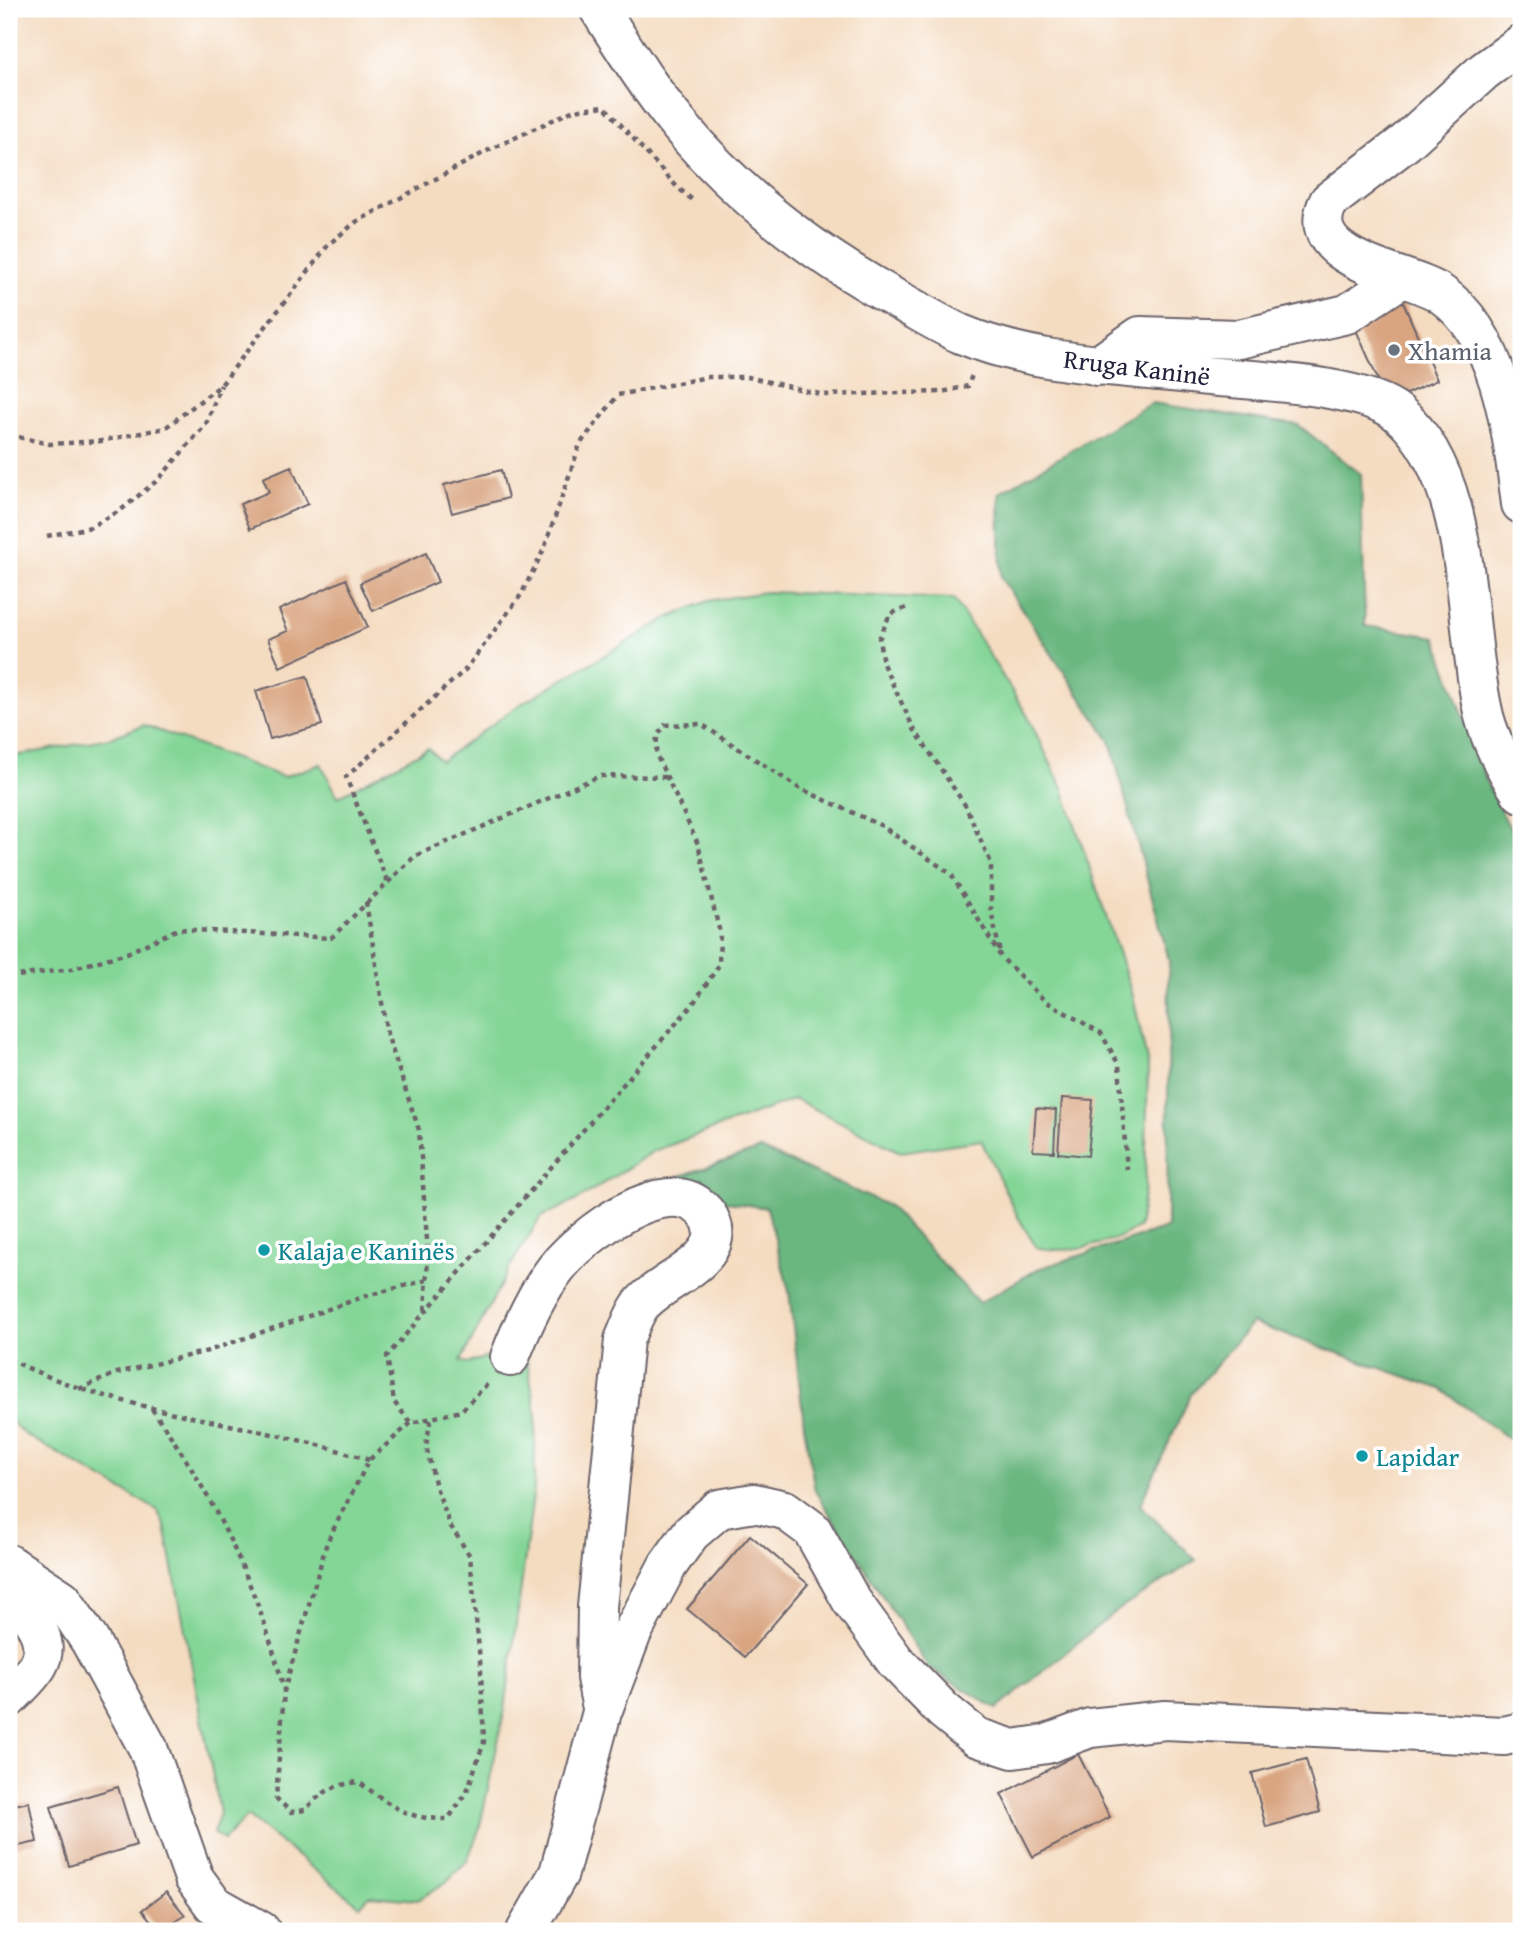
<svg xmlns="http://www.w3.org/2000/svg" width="1530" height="1940" viewBox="0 0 1530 1940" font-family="'Gentium Book Plus',serif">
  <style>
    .green { fill: #84d697; stroke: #537c69; stroke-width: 2 }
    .forest { fill: #6bb780; stroke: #466c5e; stroke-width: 2 }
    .building { fill: #d9a581 }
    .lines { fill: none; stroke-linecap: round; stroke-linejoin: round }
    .minor-casing { stroke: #6c636a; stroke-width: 42 }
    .path { stroke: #6c636a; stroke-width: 4.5; stroke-dasharray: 5 5; stroke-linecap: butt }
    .minor { stroke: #fff; stroke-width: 38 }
    .worship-dot { fill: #6b7280; stroke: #fff; stroke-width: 2.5 }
    .culture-dot { fill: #0f9aa8; stroke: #fff; stroke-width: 2.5 }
    .labels { text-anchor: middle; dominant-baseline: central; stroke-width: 7; stroke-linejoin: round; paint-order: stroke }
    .worship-label { font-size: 26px; fill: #5b616d; stroke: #fff; text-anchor: start }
    .street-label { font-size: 26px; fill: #22223b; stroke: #fff }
    .culture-label { font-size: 26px; fill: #0d838f; stroke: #fff; text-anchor: start }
  </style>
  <rect width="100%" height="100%" fill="#fff"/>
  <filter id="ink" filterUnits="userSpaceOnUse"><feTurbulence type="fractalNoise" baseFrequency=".0143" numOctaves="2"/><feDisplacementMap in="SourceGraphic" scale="14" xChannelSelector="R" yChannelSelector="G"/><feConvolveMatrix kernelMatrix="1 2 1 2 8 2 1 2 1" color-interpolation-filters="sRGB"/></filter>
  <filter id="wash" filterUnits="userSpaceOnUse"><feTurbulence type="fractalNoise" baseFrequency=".00686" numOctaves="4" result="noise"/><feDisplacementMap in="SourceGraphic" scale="28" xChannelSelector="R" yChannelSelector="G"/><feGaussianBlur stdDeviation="1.57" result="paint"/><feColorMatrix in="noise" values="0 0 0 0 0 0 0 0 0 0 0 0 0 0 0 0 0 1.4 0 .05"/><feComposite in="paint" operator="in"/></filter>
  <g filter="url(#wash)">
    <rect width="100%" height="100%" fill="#f4dcc1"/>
    <path class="green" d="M766,592l188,7 73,116 36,74 70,207 15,70 -3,122 -6,39c-25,17 -73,28 -103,20l-18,-30 -37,-77 -81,12 -105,-53 -141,52 -77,49 -36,17 -30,48 -50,96 7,2 29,-9 30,7 9,51 -2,76 -29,221 -26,121 -12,31 -21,21 -28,18 -49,-4 -9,10 -113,-90 -23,24 -11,-7 7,-20 -55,-287 -8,-16 -133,-76 -15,-15v-662l101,-19 34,-13 139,52 38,-13 17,33 90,-49 13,13 78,-56 149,-87 40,-17z"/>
    <path class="forest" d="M1152,403l146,22 63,49 4,152 71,11 51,147 34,65v599l-80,-59 -189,-66 -61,71 -51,111 56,55 -82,53 -117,96 -69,-42 -113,-176 -11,-66 -15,-134 -22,-83 -126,-19 120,-40 128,57 90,97 59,-34 129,-41 2,-268 -59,-219 -109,-163 -2,-85z"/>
    <g id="blocks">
      <g class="building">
        <path d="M1402,300l35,80 -49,22 -36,-81z"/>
        <path d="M291,466l17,38 -58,25 -10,-25 29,-12 -6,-14z"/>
        <path d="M501,470l7,28 -56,15 -8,-28z"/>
        <path d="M426,553l12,29 -65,29 -13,-28z"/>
        <path d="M346,579l22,48 -88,40 -12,-28 20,-8 -9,-21z"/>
        <path d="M307,676l15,49 -52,14 -14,-48z"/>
        <path d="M1062,1098l31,2 -5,56 -30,-3z"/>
        <path d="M1036,1108l20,2 -2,42 -21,-1z"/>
        <path d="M750,1535l58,49 -63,73 -58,-48z"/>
        <path d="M1078,1754l32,63 -77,40 -32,-63z"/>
        <path d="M1306,1759l14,53 -54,15 -14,-54z"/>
        <path d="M118,1787l18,58 -67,21 -18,-59z"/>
        <path d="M29,1802l8,40 -28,6v-42z"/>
        <path d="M166,1892l19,23 -26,16 -17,-21z"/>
      </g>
    </g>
  </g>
  <g filter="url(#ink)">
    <use href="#blocks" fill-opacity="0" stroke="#6c636a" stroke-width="2"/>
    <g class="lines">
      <defs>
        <g id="minor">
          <path d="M599,9c25,39 51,81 81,117 62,75 142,133 227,179 18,10 36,21 54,29 77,32 165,32 246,42 48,5 156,8 191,37 76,64 65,207 84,294 5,28 23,62 39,86"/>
          <path d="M1521,44l-37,27 -78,71 -77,59c-32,60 80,71 112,93 62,43 71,141 80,210"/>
          <path d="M1097,366l43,-30 99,3 108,-25 55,-36"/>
          <path d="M510,1357c12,-31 26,-63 47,-90 25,-31 108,-95 145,-58 8,7 13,18 11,29 -5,29 -55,45 -73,68 -7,10 -11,23 -16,34l-27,267 -1,71 5,25"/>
          <path d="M9,1564l53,35 28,42 58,107 46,130 19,26 48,27"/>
          <path d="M9,1595c19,16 44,44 29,70 -7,12 -20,23 -29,33"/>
          <path d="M526,1931l33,-58 43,-161 30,-79 36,-68 23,-32 28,-24 35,-6 31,7 27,20 39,70 45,62 48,49 32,26 37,12 34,-5 43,-16 75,-8 339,16 17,-4"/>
        </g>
      </defs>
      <use href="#minor" class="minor-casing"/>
      <g class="path">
        <path d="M9,435l41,9 51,-3 64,-13 56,-43 108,-141 27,-22 133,-72 85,-40 30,-4 73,81 18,15"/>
        <path d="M47,536l44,-9 30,-17 38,-31 47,-55 15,-39"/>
        <path d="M906,608l-16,6 -11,25 4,25 31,65 51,76 26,58v47l9,43"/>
        <path d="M387,881l-41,-104 120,-108 55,-74 23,-46 36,-105 38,-49 90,-18h40l76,18 118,-3 26,-6 4,-11"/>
        <path d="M366,902l21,132 32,96 9,124 -3,59"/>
        <path d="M9,977l62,-8 56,-16 51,-24 153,9 84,-82 185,-80 67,1"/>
        <path d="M9,1359c113,57 241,61 360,101"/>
        <path d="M487,1384l-26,27 -50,12 -17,-21 -7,-46 306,-352 26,-39 1,-32 -22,-89 -42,-90 1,-18 8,-11 36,-1 98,64 83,38 69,48 50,83 44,44 56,32 18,32 8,105"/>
        <path d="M79,1389l38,-16 91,-22 158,-55 61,-16"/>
        <path d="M152,1409c61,85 107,179 132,281"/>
        <path d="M411,1423l-42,37 -42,82 -43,149 -8,107 15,14 14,-2c16,-18 29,-25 53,-28 37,24 43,37 90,37l18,-25 18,-52 -3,-71 -11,-115 -20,-31 -14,-38 -10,-41 5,-28"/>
      </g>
      <use href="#minor" class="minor"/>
    </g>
  </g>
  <circle class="worship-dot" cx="1394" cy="350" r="7"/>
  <g class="culture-dot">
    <circle cx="264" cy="1250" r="7"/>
    <circle cx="1362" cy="1456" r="7"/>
  </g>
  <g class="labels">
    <g class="worship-label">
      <text x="1408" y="350">Xhamia</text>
    </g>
    <g class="street-label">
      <text transform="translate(1137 367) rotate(7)">Rruga Kaninë</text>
    </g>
    <g class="culture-label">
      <text x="278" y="1250">Kalaja e Kaninës</text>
      <text x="1376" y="1456">Lapidar</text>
    </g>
  </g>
  <rect width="1530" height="1940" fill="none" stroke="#fff" stroke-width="35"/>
</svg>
